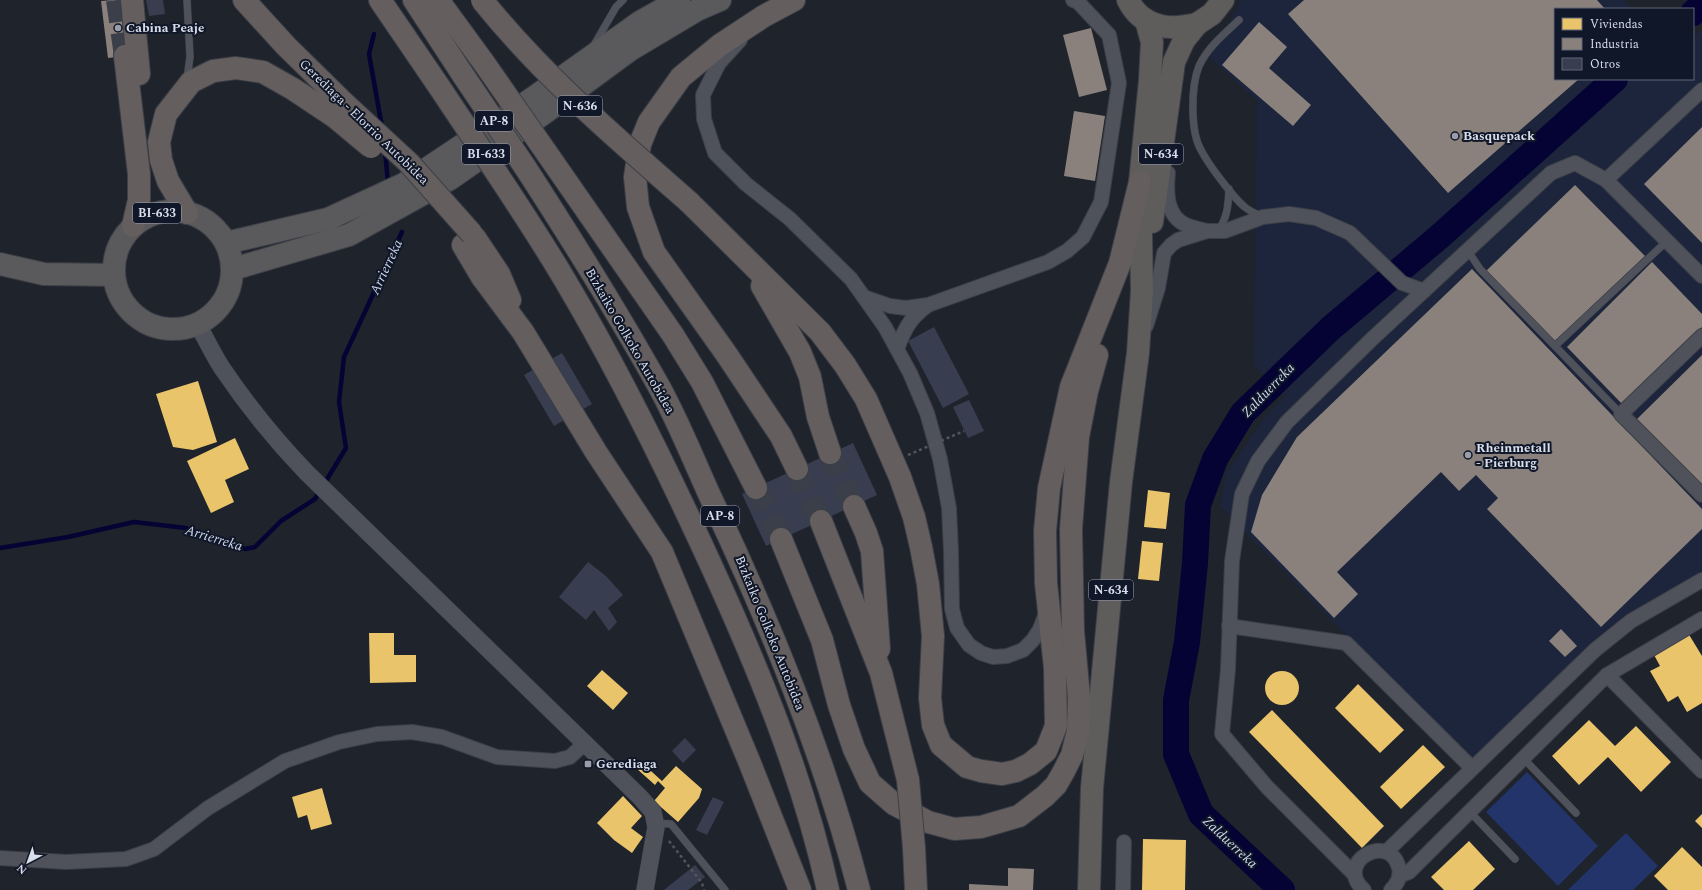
<svg xmlns="http://www.w3.org/2000/svg" width="1702" height="890" viewBox="0 0 1702 890" font-family="Spectral,serif">
  <style>
    .built { fill: #1c253b }
    .green { fill: #223469 }
    .homes { fill: #e9c46a }
    .industry { fill: #8a817c }
    .lines { fill: none; stroke-linecap: round; stroke-linejoin: round }
    .stream { stroke: #050333; stroke-width: 4.5 }
    .river { stroke: #050333; stroke-width: 26 }
    .building { fill: #383e50 }
    .motorway-tunnel { stroke: #3b3f49; stroke-width: 22; stroke-dasharray: 22 11; stroke-linecap: butt }
    .service-casing { stroke: #3c3f47; stroke-width: 8 }
    .minor-casing { stroke: #3c3f47; stroke-width: 16 }
    .tertiary-casing { stroke: #3c3f47; stroke-width: 18 }
    .primary-casing { stroke: #3c3f47; stroke-width: 24 }
    .trunk-casing { stroke: #3c3f47; stroke-width: 24 }
    .motorway-casing { stroke: #3c3f47; stroke-width: 24 }
    .path { stroke: #52555c; stroke-width: 2.5; stroke-dasharray: 3 3; stroke-linecap: butt }
    .service { stroke: #4f525a; stroke-width: 7 }
    .minor { stroke: #4f525a; stroke-width: 14 }
    .tertiary { stroke: #4f525a; stroke-width: 17 }
    .primary { stroke: #5a595b; stroke-width: 22 }
    .trunk { stroke: #5f5c5c; stroke-width: 22 }
    .motorway { stroke: #645f5e; stroke-width: 22 }
    .motorway-bridge-casing { stroke: #3c3f47; stroke-width: 24; stroke-linecap: butt }
    .path-bridge { stroke: #52555c; stroke-width: 2.5; stroke-dasharray: 3 3; stroke-linecap: butt }
    .motorway-bridge { stroke: #645f5e; stroke-width: 22 }
    .poi-dot { fill: #989da8; stroke: #101728; stroke-width: 1.5 }
    .labels { text-anchor: middle; dominant-baseline: central; stroke-width: 4; stroke-linejoin: round; paint-order: stroke }
    .shield { fill: #101728; stroke: #9da2b0; stroke-width: 1 }
    .shield-label { font-size: 12px; font-weight: bold; fill: #d9deeb }
    .poi-label { font-size: 13px; font-weight: bold; fill: #d9deeb; stroke: #101728; text-anchor: start }
    .street-label { font-size: 13px; fill: #d9deeb; stroke: #101728 }
    .water-label { font-size: 14px; font-style: italic; fill: #cfd8ee; stroke: #101728 }
  </style>
  <rect width="100%" height="100%" fill="#1f232c"/>
  <path class="built" d="M1242,0h382l7,9h-76v70h138v-42l9,-7v554l-70,40 -159,133 -141,-136 -112,-115 6,-33 36,-52 22,-24 -30,-32 3,-264 -47,-43z"/>
  <g class="green">
    <path d="M1527,772l71,74 -40,40 -72,-74z"/>
    <path d="M1626,833l32,33 -25,24h-65z"/>
  </g>
  <g class="homes">
    <path d="M198,381l19,61 -24,8 -20,-3 -17,-53z"/>
    <path d="M235,438l14,31 -24,11 9,22 -23,11 -24,-52z"/>
    <path d="M1148,490l22,3 -4,36 -22,-2z"/>
    <path d="M1142,541l21,2 -4,38 -21,-2z"/>
    <path d="M369,633h25v22h22v27l-46,1z"/>
    <path d="M1688,633l14,23v47l-15,9 -9,-16 -10,6 -18,-31 10,-5 -7,-13z"/>
    <path d="M602,670l26,23 -15,17 -26,-24z"/>
    <circle cx="1282" cy="688" r="17"/>
    <path d="M1358,684l46,46 -24,23 -45,-45z"/>
    <path d="M1272,710l112,116 -22,22 -113,-116z"/>
    <path d="M1589,720l26,26 21,-20 35,36 -30,30 -33,-35 -29,28 -27,-29z"/>
    <path d="M1423,745l22,22 -44,42 -21,-22z"/>
    <path d="M641,762l21,19 14,-15 26,23 -3,9 -21,24 -24,-21 11,-13 -7,-7 -3,4 -19,-17z"/>
    <path d="M322,788l10,36 -21,6 -4,-15 -9,3 -6,-21z"/>
    <path d="M623,796l19,20 -11,12 12,9 -11,16 -18,-13 -17,-17z"/>
    <path d="M1702,814v14l-7,-7z"/>
    <path d="M1143,839l43,1 -1,50h-43z"/>
    <path d="M1469,841l26,28 -22,21h-29l-13,-13z"/>
    <path d="M1682,847l20,20v23h-34l-14,-14z"/>
  </g>
  <g class="industry">
    <path d="M114,0h13l7,55 -26,3 -7,-57z"/>
    <path d="M1304,0h293l8,9h-50v70h24l-131,114 -160,-179z"/>
    <path d="M1259,22l28,25 -18,21 42,37 -18,21 -71,-61z"/>
    <path d="M1091,28l16,62 -28,7 -16,-62z"/>
    <path d="M1074,111l31,5 -10,65 -31,-5z"/>
    <path d="M1702,127v116l-58,-59z"/>
    <path d="M1575,185l70,71 -91,86 -69,-70z"/>
    <path d="M1652,262l50,52v13l-79,78 -56,-58z"/>
    <path d="M1472,269l230,240v20l-101,98 -114,-118 11,-11 -22,-23 -17,16 -18,-19 -104,100 21,22 -24,24 -83,-86 11,-37 35,-58z"/>
    <path d="M1702,355v134l-66,-69z"/>
    <path d="M1561,629l16,17 -12,11 -16,-16z"/>
    <path d="M1008,868l26,1 -1,21h-64v-6l39,2z"/>
  </g>
  <g class="lines">
    <g class="stream">
      <path d="M374,34l-5,20 13,73"/>
      <path d="M385,150l3,33"/>
      <path d="M0,548l68,-11 66,-15 52,6 59,21 10,-2 26,-26 34,-22 31,-51 -7,-46 5,-45 58,-125"/>
    </g>
    <g class="river">
      <path d="M1693,13l9,-8"/>
      <path d="M1282,890l-81,-76 -25,-60v-54l11,-58 8,-79 3,-58 17,-46 28,-46 88,-85 108,-91 176,-158"/>
    </g>
  </g>
  <g class="building">
    <path d="M146,0h17l2,14 -16,2z"/>
    <path d="M934,327l35,67 -26,14 -35,-67z"/>
    <path d="M562,353l30,51 -38,22 -30,-51z"/>
    <path d="M969,400l15,31 -16,7 -15,-31z"/>
    <path d="M853,443l24,52 -111,51 -24,-52z"/>
    <path d="M588,562l18,14 17,19 -15,13 9,14 -8,9 -15,-21 -8,10 -27,-23z"/>
    <path d="M685,738l11,12 -13,13 -11,-12z"/>
    <path d="M713,797l11,5 -17,33 -11,-5z"/>
    <path d="M695,865l10,12 -17,13h-24z"/>
  </g>
  <g class="lines">
    <g class="motorway-tunnel">
      <path d="M117,0l8,56"/>
      <path d="M830,453l24,53"/>
      <path d="M797,469l11,27 13,25"/>
      <path d="M756,488l25,51"/>
    </g>
    <defs>
      <g id="service">
        <path d="M187,0l3,57 -3,22"/>
        <path d="M1239,20c-15,14 -31,27 -40,46 -8,20 -9,65 2,84 7,14 34,50 45,58 5,4 11,6 17,9"/>
        <path d="M594,45l22,-38 7,-7"/>
        <path d="M1218,231c10,-15 10,-25 11,-42"/>
        <path d="M1468,251l12,18 141,145"/>
        <path d="M1555,346l112,-105"/>
        <path d="M1523,758l53,55"/>
        <path d="M1469,811l46,48"/>
        <path d="M655,823l16,1 54,66"/>
      </g>
      <g id="minor">
        <path d="M740,40l-21,23 -16,32 1,24 11,34 31,31 44,35 61,60 34,48 25,46 17,40 13,46 9,49 2,43 1,58 5,19 12,17 12,8 12,4 14,-1 16,-6 10,-10 7,-11 6,-16"/>
        <path d="M1702,90l-96,90 96,96"/>
        <path d="M1168,173c-2,19 -2,43 18,52 7,3 14,4 21,6"/>
        <path d="M864,297l26,9 16,2 22,-3 120,-43 19,-11 16,-14 18,-35 18,-119 -10,-48 -31,-33 -5,-2"/>
        <path d="M1146,326l12,-38 6,-35 7,-8 7,-5 29,-9h18l38,-14 26,-3 27,4 34,15 52,50 22,8"/>
        <path d="M1702,336l-81,78 81,81"/>
        <path d="M897,349c8,-21 13,-31 31,-44"/>
        <path d="M1229,626l117,17 126,125"/>
        <path d="M1607,675l95,96"/>
        <path d="M1386,852l209,-202 36,-29 71,-41"/>
        <path d="M0,858l66,4 60,-3 28,-10 54,-41 77,-47 54,-19 38,-8 35,-2 30,5 55,20 58,4 15,-4 15,-14"/>
        <path d="M1355,875l-88,-88 -45,-53 6,-65 4,-108 10,-67 16,-33 29,-39 86,-84 178,-165 24,-10 31,17"/>
        <path d="M1399,876l10,-4 198,-197 95,-56"/>
        <path d="M1123,890l1,-48"/>
        <path d="M1364,890c-31,-27 25,-60 35,-22 2,8 -2,16 -8,22"/>
      </g>
      <path id="tertiary" d="M198,325c8,14 15,29 24,43 25,37 54,73 85,105l333,324 13,15 3,15 -11,63"/>
      <g id="primary">
        <circle cx="173" cy="270" r="59"/>
        <path d="M226,243l102,-24 76,-35 129,-86 107,-76 39,-22"/>
        <path d="M0,264l44,10 70,1"/>
        <path d="M233,269l116,-34 101,-56 93,-65 87,-64 67,-40 23,-10"/>
      </g>
      <g id="trunk">
        <path d="M1128,0c14,28 41,31 69,24"/>
        <path d="M1152,222l22,-160 10,-22 13,-16 15,-10 11,-14"/>
        <path d="M1089,890l3,-102 29,-306 17,-129 4,-62 -2,-109 10,-102 2,-38 -6,-22"/>
      </g>
      <g id="motorway">
        <path d="M132,0l7,74"/>
        <path d="M244,0l42,46 58,57"/>
        <path d="M380,0l60,88"/>
        <path d="M414,0l49,75"/>
        <path d="M438,0l46,63"/>
        <path d="M794,0l-30,16 -44,29 -39,32 -32,45 -9,22 -5,33 3,30 16,45 73,103 54,81 16,33"/>
        <path d="M125,56l14,118v26l-6,26"/>
        <path d="M546,152l127,183 29,47 54,106"/>
        <path d="M525,167c46,71 91,143 132,216 20,35 36,76 53,113 60,127 114,258 149,394"/>
        <path d="M498,175c23,35 47,71 68,107 54,91 101,187 145,283 48,105 92,212 117,325"/>
        <path d="M689,202l131,130 25,33 21,34 34,78 14,40 7,30 7,37 5,52 -3,62 3,27 8,20 26,22 14,4 21,3 14,-3 14,-7 16,-13 10,-25 -1,-58 -9,-85 -1,-52 4,-43 22,-101 49,-124 20,-81"/>
        <path d="M187,213l-19,-32 -7,-21 -2,-18 7,-28 25,-32 22,-11 23,-3 27,4 30,17 42,28"/>
        <path d="M475,238l24,36 11,26"/>
        <path d="M463,245l19,32 41,55 73,120 66,100 87,209 51,129"/>
        <path d="M762,286l38,66 10,25 8,40 12,36"/>
        <path d="M854,506l12,27 6,18 7,98"/>
        <path d="M821,521l60,152 27,107"/>
        <path d="M781,539l41,101 17,65 15,44 16,34 24,21 34,18 26,7 27,-2 38,-11 26,-20 11,-11 8,-14 8,-16 6,-24 1,-34 -6,-66 -2,-102 7,-92 9,-46 10,-36"/>
        <path d="M914,848l2,42"/>
      </g>
    </defs>
    <use href="#service" class="service-casing"/>
    <use href="#minor" class="minor-casing"/>
    <use href="#tertiary" class="tertiary-casing"/>
    <use href="#primary" class="primary-casing"/>
    <use href="#trunk" class="trunk-casing"/>
    <use href="#motorway" class="motorway-casing"/>
    <path class="path" d="M669,841l33,42 2,7"/>
    <use href="#service" class="service"/>
    <use href="#minor" class="minor"/>
    <use href="#tertiary" class="tertiary"/>
    <use href="#primary" class="primary"/>
    <use href="#trunk" class="trunk"/>
    <use href="#motorway" class="motorway"/>
    <defs>
      <g id="motorway-bridge">
        <path d="M482,0c61,76 134,138 207,202"/>
        <path d="M484,63l62,89"/>
        <path d="M463,75l62,92"/>
        <path d="M440,88l58,87"/>
        <path d="M344,103l65,60 63,71"/>
        <path d="M335,117l36,30"/>
        <path d="M908,780l6,68"/>
      </g>
    </defs>
    <use href="#motorway-bridge" class="motorway-bridge-casing"/>
    <path class="path-bridge" d="M908,455l56,-24"/>
    <use href="#motorway-bridge" class="motorway-bridge"/>
  </g>
  <g class="poi-dot">
    <circle cx="118" cy="28" r="4"/>
    <circle cx="1455" cy="136" r="4"/>
    <circle cx="1468" cy="455" r="4"/>
    <rect x="584" y="760" width="8" height="8" rx="2"/>
  </g>
  <g class="labels">
    <g class="shield">
      <rect x="558" y="96" width="44" height="20" rx="3"/>
      <rect x="475" y="111" width="38" height="20" rx="3"/>
      <rect x="462" y="144" width="48" height="20" rx="3"/>
      <rect x="1139" y="144" width="44" height="20" rx="3"/>
      <rect x="133" y="203" width="48" height="20" rx="3"/>
      <rect x="701" y="506" width="38" height="20" rx="3"/>
      <rect x="1089" y="580" width="44" height="20" rx="3"/>
    </g>
    <g class="shield-label">
      <text x="580" y="106">N-636</text>
      <text x="494" y="121">AP-8</text>
      <text x="486" y="154">BI-633</text>
      <text x="1161" y="154">N-634</text>
      <text x="157" y="213">BI-633</text>
      <text x="720" y="516">AP-8</text>
      <text x="1111" y="590">N-634</text>
    </g>
    <g class="poi-label">
      <text x="126" y="28">Cabina Peaje</text>
      <text x="1463" y="136">Basquepack</text>
      <text x="1476" y="448">Rheinmetall<tspan x="1476" dy="15">- Pierburg</tspan></text>
      <text x="596" y="764">Gerediaga</text>
    </g>
    <g class="street-label">
      <text transform="translate(364 122) rotate(44)">Gerediaga - Elorrio Autobidea</text>
      <text transform="translate(630 341) rotate(60)">Bizkaiko Golkoko Autobidea</text>
      <text transform="translate(770 633) rotate(68)">Bizkaiko Golkoko Autobidea</text>
    </g>
    <g class="water-label">
      <text transform="translate(386 267) rotate(-65)">Arrierreka</text>
      <text transform="translate(1268 390) rotate(-46)">Zalduerreka</text>
      <text transform="translate(214 538) rotate(17)">Arrierreka</text>
      <text transform="translate(1230 842) rotate(43)">Zalduerreka</text>
    </g>
  </g>
  <rect x="1554" y="8" width="140" height="72" fill="#101728" stroke="#606776"/>
  <rect x="1562" y="18" width="20" height="12" fill="#e9c46a" stroke="#606776"/>
  <text x="1590" y="28" font-size="12" fill="#d9deeb">Viviendas</text>
  <rect x="1562" y="38" width="20" height="12" fill="#8a817c" stroke="#606776"/>
  <text x="1590" y="48" font-size="12" fill="#d9deeb">Industria</text>
  <rect x="1562" y="58" width="20" height="12" fill="#383e50" stroke="#606776"/>
  <text x="1590" y="68" font-size="12" fill="#d9deeb">Otros</text>
  <g transform="translate(28 862) rotate(221)" stroke="#101728" stroke-width="3" paint-order="stroke">
  <path d="M0-3L7 15L0 10L-7 15Z" fill="#d9deeb"/>
  <text y="-6" font-size="11" font-weight="bold" text-anchor="middle" fill="#d9deeb">N</text>
  </g>
</svg>
